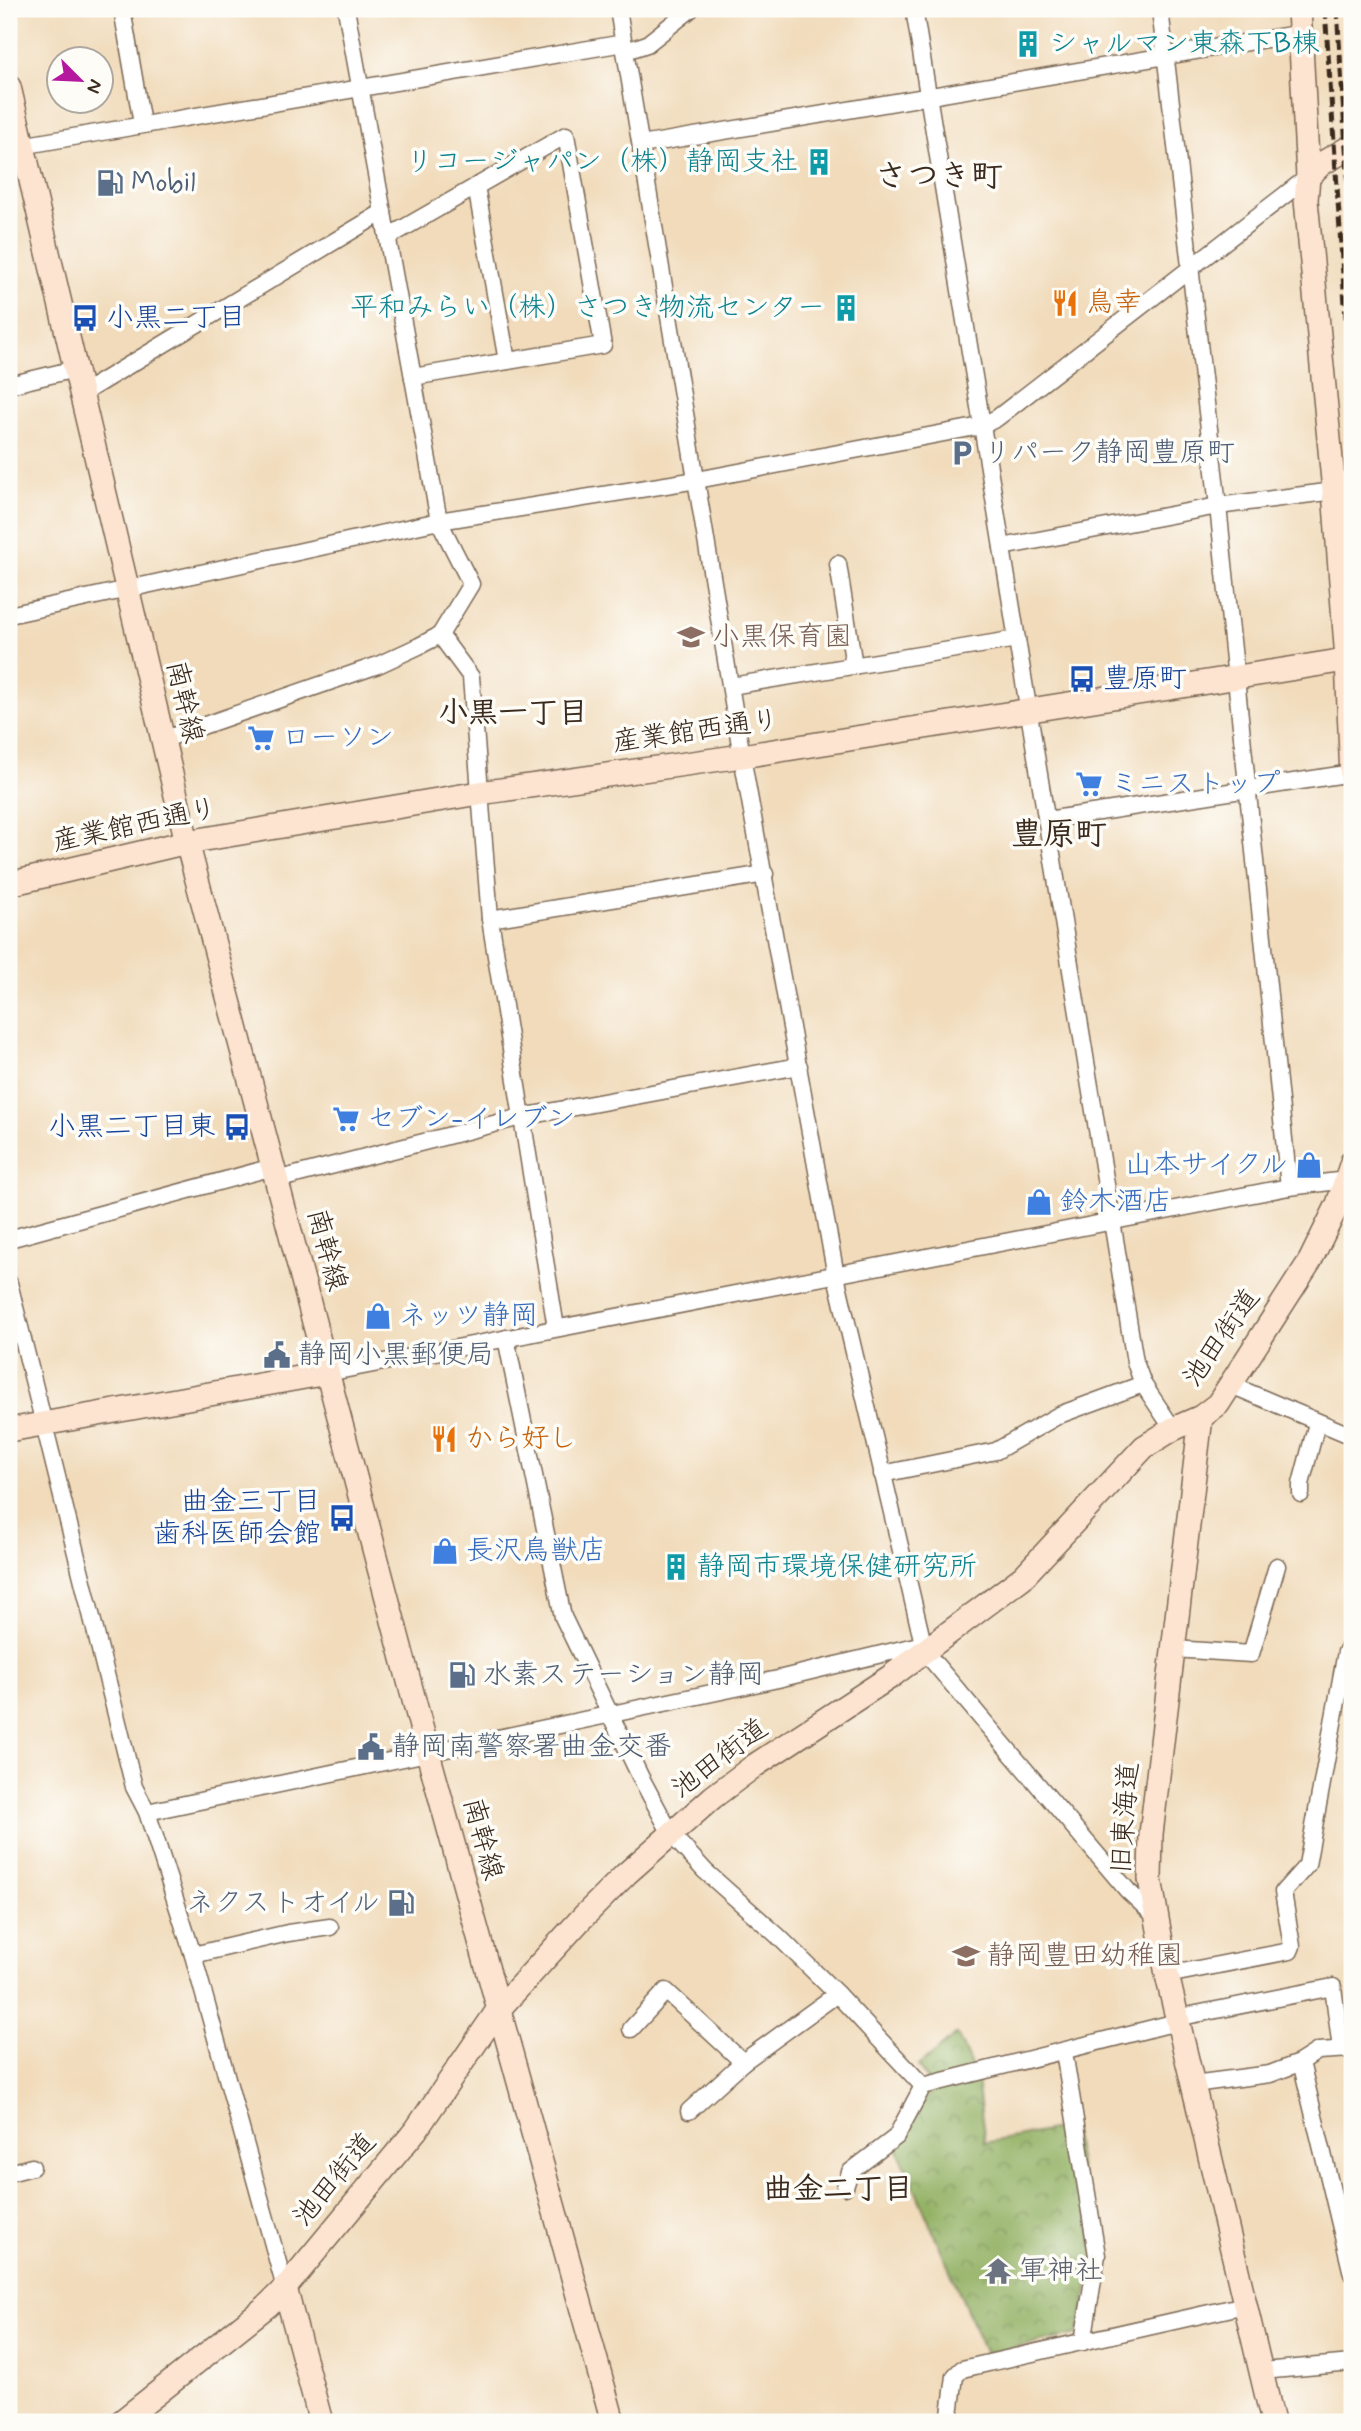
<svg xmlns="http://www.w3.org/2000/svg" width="1361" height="2431" viewBox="0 0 1361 2431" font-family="Mynerve,'Klee One',sans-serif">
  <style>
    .forest { fill: url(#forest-crowns); stroke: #686e42; stroke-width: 2 }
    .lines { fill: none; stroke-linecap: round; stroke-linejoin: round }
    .street-casing { stroke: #7b6855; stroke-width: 19 }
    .secondary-casing { stroke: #7b6855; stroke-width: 26 }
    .street { stroke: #fff; stroke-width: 16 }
    .secondary { stroke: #fde4d0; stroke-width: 23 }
    .rail { stroke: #3b2a1e; stroke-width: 5; stroke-dasharray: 10 5; stroke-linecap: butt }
    .labels { text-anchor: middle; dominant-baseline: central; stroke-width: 7; stroke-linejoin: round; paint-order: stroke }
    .culture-label { font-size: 28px; fill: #0d838f; stroke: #fdfcf7; text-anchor: start }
    .service-label { font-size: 28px; fill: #4e5e75; stroke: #fdfcf7; text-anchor: start }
    .food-label { font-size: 28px; fill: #c56008; stroke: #fdfcf7; text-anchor: start }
    .transit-label { font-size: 28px; fill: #164399; stroke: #fdfcf7; text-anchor: start }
    .education-label { font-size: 28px; fill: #785e54; stroke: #fdfcf7; text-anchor: start }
    .street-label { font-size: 28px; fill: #3b2a1e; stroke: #fdfcf7 }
    .shop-label { font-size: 28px; fill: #366cbe; stroke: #fdfcf7; text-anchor: start }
    .worship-label { font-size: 28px; fill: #5b616d; stroke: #fdfcf7; text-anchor: start }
    .neighbourhood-label { font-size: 30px; font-weight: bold; fill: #3b2a1e; stroke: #fdfcf7 }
    .quarter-label { font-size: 32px; font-weight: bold; fill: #3b2a1e; stroke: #fdfcf7 }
  </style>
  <defs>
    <pattern id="forest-crowns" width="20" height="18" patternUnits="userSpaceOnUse" patternTransform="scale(1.75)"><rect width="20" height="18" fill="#94b266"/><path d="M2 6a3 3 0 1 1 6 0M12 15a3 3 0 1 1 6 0" fill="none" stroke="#7a9153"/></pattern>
  </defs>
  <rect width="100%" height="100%" fill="#fdfcf7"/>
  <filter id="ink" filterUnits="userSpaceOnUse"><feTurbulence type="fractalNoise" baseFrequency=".0143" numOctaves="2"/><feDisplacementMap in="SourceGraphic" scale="14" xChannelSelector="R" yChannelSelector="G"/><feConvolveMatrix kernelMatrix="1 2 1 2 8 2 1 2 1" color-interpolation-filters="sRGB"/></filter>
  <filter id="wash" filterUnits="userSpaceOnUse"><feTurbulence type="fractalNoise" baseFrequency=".00686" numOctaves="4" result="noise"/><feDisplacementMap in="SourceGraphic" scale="28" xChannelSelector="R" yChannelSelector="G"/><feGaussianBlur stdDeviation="1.57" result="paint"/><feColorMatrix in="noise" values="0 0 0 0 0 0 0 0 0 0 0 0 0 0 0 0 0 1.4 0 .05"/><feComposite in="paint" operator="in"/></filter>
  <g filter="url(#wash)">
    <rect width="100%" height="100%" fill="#f1dbbb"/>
    <path class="forest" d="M957,2034l20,46 8,63 87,-17 23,129 -17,79 -92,20 -91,-211 38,-54 -15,-23z"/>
  </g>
  <g filter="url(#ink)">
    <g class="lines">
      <defs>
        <g id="street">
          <path d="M122,9l20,115"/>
          <path d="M618,9l123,742 95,525 89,376 203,239 28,26"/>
          <path d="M914,9l221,1353 8,22 30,45"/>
          <path d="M1160,9l58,497 71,681"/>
          <path d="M626,51l21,-7 44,-35"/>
          <path d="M641,145l661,-112"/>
          <path d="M9,148l615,-105"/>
          <path d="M476,186l31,175"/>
          <path d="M388,237l178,-102 37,210 -190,32"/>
          <path d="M9,385l66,-16"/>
          <path d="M81,394l302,-182"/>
          <path d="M1002,547l216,-41 116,-15"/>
          <path d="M838,564l16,102"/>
          <path d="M9,615l430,-94 258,-41 284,-54 16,-8 311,-241"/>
          <path d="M440,635l31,42 19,242 66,409"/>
          <path d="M731,686l286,-47"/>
          <path d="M162,740l216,-75 41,-19 21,-11 31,-51 -32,-63 -93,-512"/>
          <path d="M1047,820l305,-47"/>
          <path d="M490,919l275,-45"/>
          <path d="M276,1180l245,-63 278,-51"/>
          <path d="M9,1239l264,-72"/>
          <path d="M9,1283l125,504 13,25 46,143 92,333"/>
          <path d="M506,1338l57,279 77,159 31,58 34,37 73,65 59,58 -94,68 -54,49"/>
          <path d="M327,1373l962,-186 57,-7"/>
          <path d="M1231,1385l121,51"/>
          <path d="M882,1474l114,-23 63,-36 84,-31"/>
          <path d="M1301,1494v-10l16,-61"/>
          <path d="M1173,1649l78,5 26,-88"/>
          <path d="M147,1812l631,-133 145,-35"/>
          <path d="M193,1955l95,-22 42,-6"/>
          <path d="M1167,1975l123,-24 2,-5 -9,-54 24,-27 39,-213 6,-11"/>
          <path d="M837,1994l86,92"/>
          <path d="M1176,2018l157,-31 8,62"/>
          <path d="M631,2029l35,-38 77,71"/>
          <path d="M1064,2052l33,203 -14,87"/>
          <path d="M1301,2062l51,212"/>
          <path d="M1193,2084l77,-10 29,-11 19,-12 34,-2"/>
          <path d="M9,2173l23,-6"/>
          <path d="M845,2187l5,-15 46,-35 27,-51 254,-64"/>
          <path d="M1261,2371l91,-8"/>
          <path d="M949,2422l6,-46 7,-7 283,-64"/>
        </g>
        <g id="secondary">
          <path d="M1299,9l9,168 -2,23 28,291 13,168 5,119"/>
          <path d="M9,87l178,755 241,911 185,669"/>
          <path d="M1308,177l13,-13 31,-18"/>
          <path d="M9,884l178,-42 292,-49 263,-37 610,-97"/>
          <path d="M1201,1417l-50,417 -1,45 17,96 106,447"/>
          <path d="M9,1430l318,-57"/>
          <path d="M285,2288l36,134"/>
          <path d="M121,2422l146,-116 18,-18 131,-158 82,-120 84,-92 44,-44 87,-77 41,-31 136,-89 133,-100 121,-130 29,-18 28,-12 17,-13 92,-143 28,-57 14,-42"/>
        </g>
      </defs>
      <use href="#street" class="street-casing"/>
      <use href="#secondary" class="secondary-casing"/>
      <use href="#street" class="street"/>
      <use href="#secondary" class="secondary"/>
      <g class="rail">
        <path d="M1325,9l27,399"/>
        <path d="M1337,9l15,231"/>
      </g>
    </g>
  </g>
  <defs>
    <symbol id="building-bare" viewBox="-9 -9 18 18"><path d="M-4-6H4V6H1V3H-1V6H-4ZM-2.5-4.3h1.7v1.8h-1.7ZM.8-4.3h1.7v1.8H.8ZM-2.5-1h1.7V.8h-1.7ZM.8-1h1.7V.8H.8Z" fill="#0f9aa8" stroke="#fdfcf7" stroke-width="2.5" paint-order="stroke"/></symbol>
    <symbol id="fuel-bare" viewBox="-9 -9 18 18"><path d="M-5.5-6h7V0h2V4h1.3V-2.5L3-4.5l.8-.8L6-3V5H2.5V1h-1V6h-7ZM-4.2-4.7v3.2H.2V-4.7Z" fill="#5c6f8a" stroke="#fdfcf7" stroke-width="2.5" paint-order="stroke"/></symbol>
    <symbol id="restaurant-bare" viewBox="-9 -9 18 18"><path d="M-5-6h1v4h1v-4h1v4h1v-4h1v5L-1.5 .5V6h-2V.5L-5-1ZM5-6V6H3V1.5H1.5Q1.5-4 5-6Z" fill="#e8710a" stroke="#fdfcf7" stroke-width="2.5" paint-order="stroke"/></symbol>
    <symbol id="bus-bare" viewBox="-9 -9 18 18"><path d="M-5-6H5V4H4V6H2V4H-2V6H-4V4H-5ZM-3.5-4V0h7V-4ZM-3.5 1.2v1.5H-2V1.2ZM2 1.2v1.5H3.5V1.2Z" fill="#1a4fb4" stroke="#fdfcf7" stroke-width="2.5" paint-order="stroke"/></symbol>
    <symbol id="parking-bare" viewBox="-9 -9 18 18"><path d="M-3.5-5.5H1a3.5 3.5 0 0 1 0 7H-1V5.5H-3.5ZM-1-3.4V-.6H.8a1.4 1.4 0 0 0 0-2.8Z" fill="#5c6f8a" stroke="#fdfcf7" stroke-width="2.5" paint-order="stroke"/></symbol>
    <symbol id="school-bare" viewBox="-9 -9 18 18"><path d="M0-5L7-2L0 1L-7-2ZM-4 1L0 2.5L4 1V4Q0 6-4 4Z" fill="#8d6e63" stroke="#fdfcf7" stroke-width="2.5" paint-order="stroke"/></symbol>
    <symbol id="supermarket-bare" viewBox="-9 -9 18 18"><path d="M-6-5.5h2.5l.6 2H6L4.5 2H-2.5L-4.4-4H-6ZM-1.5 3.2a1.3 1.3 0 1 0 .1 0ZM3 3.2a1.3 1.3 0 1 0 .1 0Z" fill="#3f7fe0" stroke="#fdfcf7" stroke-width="2.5" paint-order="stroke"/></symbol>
    <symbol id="shop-bare" viewBox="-9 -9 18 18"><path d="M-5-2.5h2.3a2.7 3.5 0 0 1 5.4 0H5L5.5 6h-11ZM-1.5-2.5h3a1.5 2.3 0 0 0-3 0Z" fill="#3f7fe0" stroke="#fdfcf7" stroke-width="2.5" paint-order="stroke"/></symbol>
    <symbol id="civic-bare" viewBox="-9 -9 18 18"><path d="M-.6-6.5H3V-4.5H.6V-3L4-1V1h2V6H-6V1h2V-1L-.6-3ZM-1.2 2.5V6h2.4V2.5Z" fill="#5c6f8a" stroke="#fdfcf7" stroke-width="2.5" paint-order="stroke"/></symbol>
    <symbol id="temple-bare" viewBox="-9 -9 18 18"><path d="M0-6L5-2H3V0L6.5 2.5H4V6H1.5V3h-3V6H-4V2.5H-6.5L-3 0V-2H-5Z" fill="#6b7280" stroke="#fdfcf7" stroke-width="2.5" paint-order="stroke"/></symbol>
  </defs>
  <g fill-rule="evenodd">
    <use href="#building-bare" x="1009" y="25" width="38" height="38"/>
    <use href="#building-bare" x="800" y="143" width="38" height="38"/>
    <use href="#fuel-bare" x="91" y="164" width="38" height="38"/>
    <use href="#restaurant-bare" x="1046" y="284" width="38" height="38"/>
    <use href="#building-bare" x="827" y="289" width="38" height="38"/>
    <use href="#bus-bare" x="66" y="299" width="38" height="38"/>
    <use href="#parking-bare" x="943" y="434" width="38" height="38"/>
    <use href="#school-bare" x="672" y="618" width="38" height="38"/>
    <use href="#bus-bare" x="1063" y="660" width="38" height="38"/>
    <use href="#supermarket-bare" x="242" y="719" width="38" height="38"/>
    <use href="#supermarket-bare" x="1070" y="765" width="38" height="38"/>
    <use href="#supermarket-bare" x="327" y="1100" width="38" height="38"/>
    <use href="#bus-bare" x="218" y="1108" width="38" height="38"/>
    <use href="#shop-bare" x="1290" y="1146" width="38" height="38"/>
    <use href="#shop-bare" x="1020" y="1183" width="38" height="38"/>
    <use href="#shop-bare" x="359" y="1297" width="38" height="38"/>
    <use href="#civic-bare" x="258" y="1336" width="38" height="38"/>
    <use href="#restaurant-bare" x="425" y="1420" width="38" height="38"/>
    <use href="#bus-bare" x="323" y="1499" width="38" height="38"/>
    <use href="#shop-bare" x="426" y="1532" width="38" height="38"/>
    <use href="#building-bare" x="657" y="1548" width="38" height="38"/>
    <use href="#fuel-bare" x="443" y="1656" width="38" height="38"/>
    <use href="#civic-bare" x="352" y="1728" width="38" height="38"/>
    <use href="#fuel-bare" x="382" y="1884" width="38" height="38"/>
    <use href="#school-bare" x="947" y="1937" width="38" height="38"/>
    <use href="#temple-bare" x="979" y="2252" width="38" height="38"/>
  </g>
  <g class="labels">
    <g class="culture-label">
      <text x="1049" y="44">シャルマン東森下B棟</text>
      <text x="798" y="162" text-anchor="end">リコージャパン（株）静岡支社</text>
      <text x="825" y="308" text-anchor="end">平和みらい（株）さつき物流センター</text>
      <text x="697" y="1567">静岡市環境保健研究所</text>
    </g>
    <g class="service-label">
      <text x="131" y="183">Mobil</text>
      <text x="983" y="453">リパーク静岡豊原町</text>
      <text x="298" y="1355">静岡小黒郵便局</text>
      <text x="483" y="1675">水素ステーション静岡</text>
      <text x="392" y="1747">静岡南警察署曲金交番</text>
      <text x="380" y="1903" text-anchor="end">ネクストオイル</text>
    </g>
    <g class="food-label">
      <text x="1086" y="303">鳥幸</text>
      <text x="465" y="1439">から好し</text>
    </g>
    <g class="transit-label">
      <text x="106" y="318">小黒二丁目</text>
      <text x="1103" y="679">豊原町</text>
      <text x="216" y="1127" text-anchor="end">小黒二丁目東</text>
      <text x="321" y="1502" text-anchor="end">曲金三丁目<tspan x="321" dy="32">歯科医師会館</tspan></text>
    </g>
    <g class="education-label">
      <text x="712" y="637">小黒保育園</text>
      <text x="987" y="1956">静岡豊田幼稚園</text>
    </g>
    <g class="street-label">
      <text transform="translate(184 702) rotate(77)">南幹線</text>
      <text transform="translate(696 732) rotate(-8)">産業館西通り</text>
      <text transform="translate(135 826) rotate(-12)">産業館西通り</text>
      <text transform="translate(326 1250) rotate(75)">南幹線</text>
      <text transform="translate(1222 1338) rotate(-55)">池田街道</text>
      <text transform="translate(720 1759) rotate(-37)">池田街道</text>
      <text transform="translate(1126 1818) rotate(-86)">旧東海道</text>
      <text transform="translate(482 1839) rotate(75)">南幹線</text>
      <text transform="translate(335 2180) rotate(-50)">池田街道</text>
    </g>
    <g class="shop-label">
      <text x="282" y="738">ローソン</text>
      <text x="1110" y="784">ミニストップ</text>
      <text x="367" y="1119">セブン-イレブン</text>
      <text x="1288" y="1165" text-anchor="end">山本サイクル</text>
      <text x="1060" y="1202">鈴木酒店</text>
      <text x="399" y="1316">ネッツ静岡</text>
      <text x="466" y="1551">長沢鳥獣店</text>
    </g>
    <g class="worship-label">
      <text x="1019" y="2271">軍神社</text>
    </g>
    <g class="neighbourhood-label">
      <text x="513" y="713">小黒一丁目</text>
      <text x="838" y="2189">曲金二丁目</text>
    </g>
    <g class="quarter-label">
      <text x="939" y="177">さつき町</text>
      <text x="1059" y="835">豊原町</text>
    </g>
  </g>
  <rect width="1361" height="2431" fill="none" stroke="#fdfcf7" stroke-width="35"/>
  <g transform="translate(80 80) rotate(114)"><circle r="33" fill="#fdfcf7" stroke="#afa8a0" stroke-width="2"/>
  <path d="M0-5L12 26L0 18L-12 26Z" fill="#b5179e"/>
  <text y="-10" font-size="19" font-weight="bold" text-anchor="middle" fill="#3b2a1e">N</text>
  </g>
</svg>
